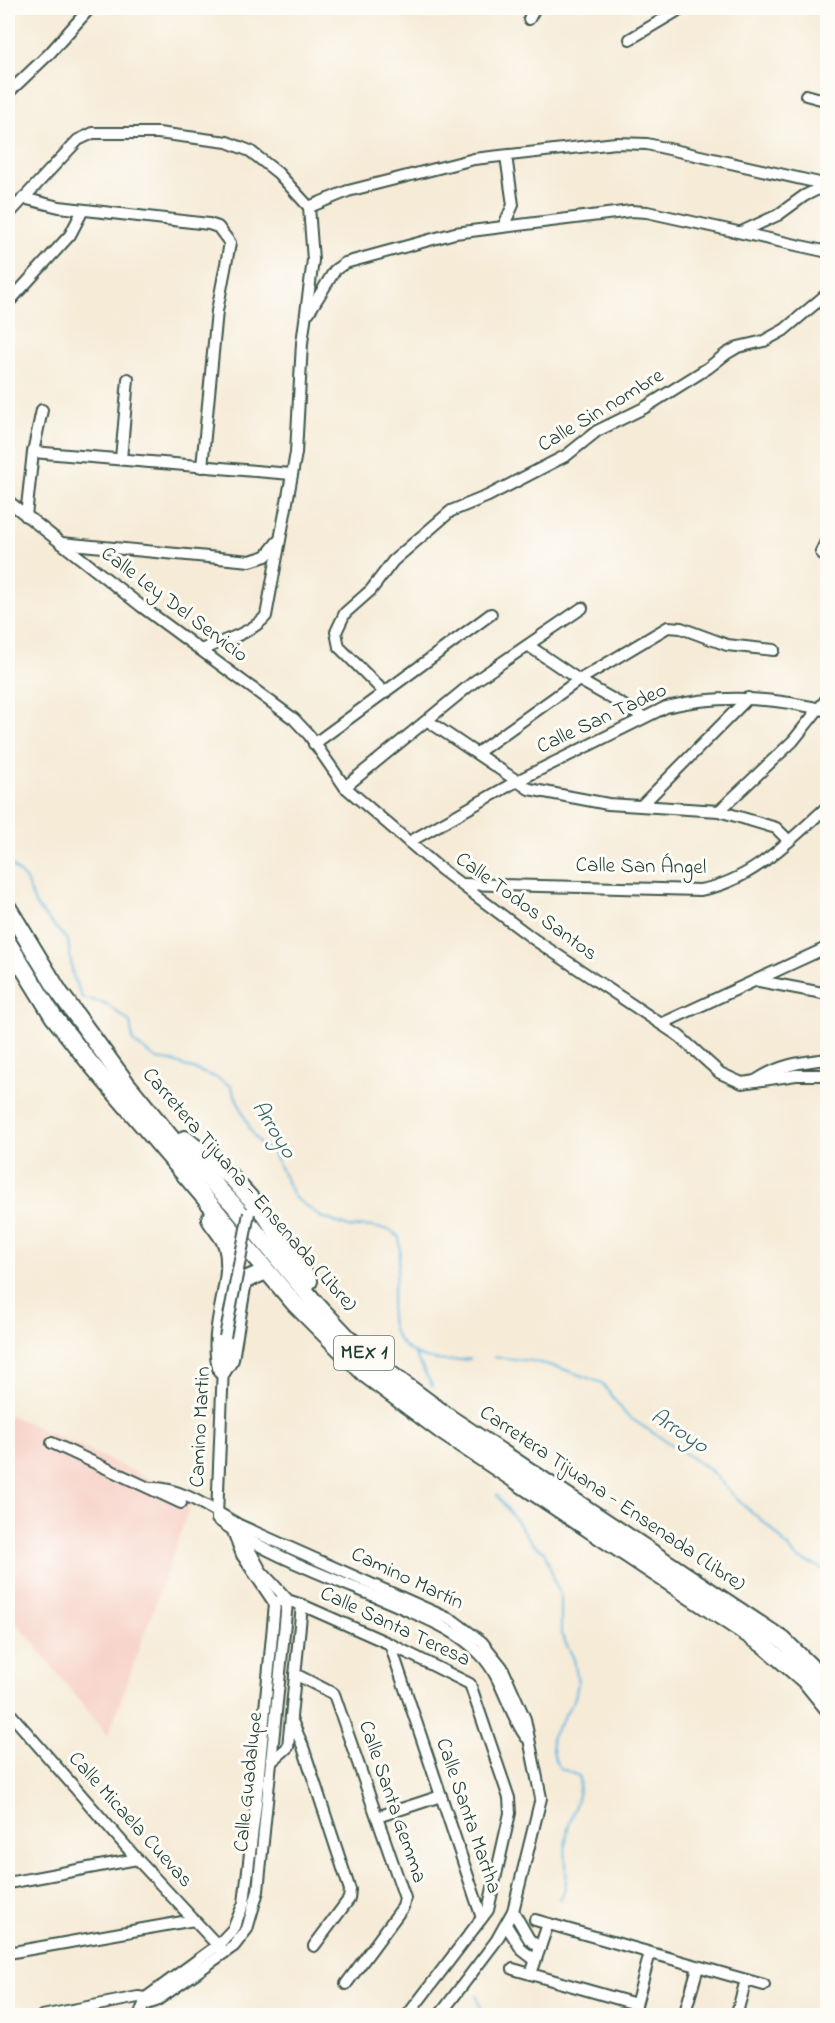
<svg xmlns="http://www.w3.org/2000/svg" width="835" height="2023" viewBox="0 0 835 2023" font-family="'Indie Flower',sans-serif">
  <style>
    .built { fill: #f7d1c7 }
    .lines { fill: none; stroke-linecap: round; stroke-linejoin: round }
    .stream { stroke: #62b7df; stroke-width: 2 }
    .minor-casing { stroke: #3f574c; stroke-width: 14 }
    .highway-casing { stroke: #3f574c; stroke-width: 20 }
    .minor { stroke: #fff; stroke-width: 10 }
    .highway { stroke: #fff; stroke-width: 16 }
    .minor-bridge-casing { stroke: #3f574c; stroke-width: 14; stroke-linecap: butt }
    .minor-bridge { stroke: #fff; stroke-width: 10 }
    .labels { text-anchor: middle; dominant-baseline: central; stroke-width: 6; stroke-linejoin: round; paint-order: stroke }
    .shield { fill: #fdfcf7; stroke: #62766e; stroke-width: 1.5 }
    .shield-label { font-size: 20px; font-weight: bold; fill: #1f3d34 }
    .street-label { font-size: 21px; fill: #1f3d34; stroke: #fdfcf7 }
    .water-label { font-size: 22px; font-style: italic; fill: #336267; stroke: #fdfcf7 }
  </style>
  <rect width="100%" height="100%" fill="#fdfcf7"/>
  <filter id="ink" filterUnits="userSpaceOnUse"><feTurbulence type="fractalNoise" baseFrequency=".0167" numOctaves="2"/><feDisplacementMap in="SourceGraphic" scale="12" xChannelSelector="R" yChannelSelector="G"/><feConvolveMatrix kernelMatrix="1 2 1 2 8 2 1 2 1" color-interpolation-filters="sRGB"/></filter>
  <filter id="wash" filterUnits="userSpaceOnUse"><feTurbulence type="fractalNoise" baseFrequency=".008" numOctaves="4" result="noise"/><feDisplacementMap in="SourceGraphic" scale="24" xChannelSelector="R" yChannelSelector="G"/><feGaussianBlur stdDeviation="1.35" result="paint"/><feColorMatrix in="noise" values="0 0 0 0 0 0 0 0 0 0 0 0 0 0 0 0 0 1.4 0 .05"/><feComposite in="paint" operator="in"/></filter>
  <g filter="url(#wash)">
    <rect width="100%" height="100%" fill="#f6ebd7"/>
    <path class="built" d="M8,1414l185,84 -85,238 -100,-124z"/>
    <g class="lines">
      <g class="stream">
        <path d="M8,861l18,19 10,26 32,35 5,35 9,22 23,5 25,19 3,20 24,17 14,2 44,16 16,9 20,45 10,14 12,8 21,44 27,20 31,11 12,-2 26,4 9,7c7,36 -26,82 6,110 20,16 41,15 65,12"/>
        <path d="M415,1355l18,32"/>
        <path d="M494,1357l38,4 28,7 42,15 25,33 82,53 33,35 29,24 27,31 17,6 13,8"/>
        <path d="M497,1495l36,49 11,7 17,47v36l13,25 4,24 -3,15 -24,40 4,22 5,8 19,8c3,21 -11,43 -13,64 -3,17 6,47 -7,59"/>
        <path d="M477,1995l3,12 9,9"/>
      </g>
    </g>
  </g>
  <g filter="url(#ink)">
    <g class="lines">
      <defs>
        <g id="minor">
          <path d="M529,19l6,-11"/>
          <path d="M630,39l52,-31"/>
          <path d="M8,93l42,-40 39,-44"/>
          <path d="M806,95l22,6"/>
          <path d="M23,198l36,9 150,17 9,3 12,16 -13,68 -15,156"/>
          <path d="M309,207l39,-16 126,-32 142,-16 31,1 181,41"/>
          <path d="M8,215l70,-75 15,-7h65l69,9 23,9 28,22 31,34 4,53 -11,83 -6,110 -30,163c-15,18 -45,25 -65,34"/>
          <path d="M504,225l9,-20 -7,-49"/>
          <path d="M741,232l37,-17 26,-19 22,-11"/>
          <path d="M8,303l62,-68 13,-25"/>
          <path d="M309,312l26,-42 10,-7 110,-30 176,-22 16,1 181,40"/>
          <path d="M33,452l258,22"/>
          <path d="M121,459l7,-80"/>
          <path d="M8,501l133,105 153,113 15,16 36,52 93,80 97,73 144,96 41,37 22,10 54,-8h32"/>
          <path d="M26,516l7,-64 9,-42"/>
          <path d="M828,537l-7,15 7,8"/>
          <path d="M61,543l189,18 16,-5 11,-14"/>
          <path d="M529,646l50,34 65,37"/>
          <path d="M385,693l-46,-46 -3,-15 9,-19 26,-23 22,-29 58,-50 37,-15 79,-41 30,-24 47,-23 64,-40 18,-14 12,-7 26,-6 20,-11 44,-37"/>
          <path d="M428,721l101,68 79,15 111,7 57,17 13,13"/>
          <path d="M314,744l177,-130"/>
          <path d="M477,753l102,-73 89,-53 13,1 46,17 47,5"/>
          <path d="M345,787l130,-106 107,-73"/>
          <path d="M641,806l107,-108"/>
          <path d="M719,811l74,-70 35,-44"/>
          <path d="M409,842l108,-61 149,-74c55,-13 108,-10 162,4"/>
          <path d="M462,884l238,6c51,-8 90,-50 128,-84"/>
          <path d="M759,981l69,13"/>
          <path d="M661,1024l167,-77"/>
          <path d="M755,1081c24,-16 45,-19 73,-22"/>
          <path d="M52,1443l129,60"/>
          <path d="M152,1488c29,-1 62,23 87,37l215,96 28,21 20,25 23,52 16,79 -28,113 -17,30 -57,75"/>
          <path d="M217,1516l6,-150"/>
          <path d="M217,1519c47,36 126,63 181,87 29,13 59,24 82,48 23,23 27,57 46,83"/>
          <path d="M275,1602l12,-2 15,5 88,39 80,40 39,114 1,15 -22,97 -81,106"/>
          <path d="M390,1644l92,274"/>
          <path d="M295,1674l39,20 71,204 -2,9 -57,77"/>
          <path d="M8,1711l129,148 84,90"/>
          <path d="M292,1721l10,23 48,146 -1,9 -35,47"/>
          <path d="M271,1762l17,-15 14,-142"/>
          <path d="M377,1817l64,-21"/>
          <path d="M8,1883l129,-24"/>
          <path d="M513,1911l16,28 11,9"/>
          <path d="M535,1920l229,65"/>
          <path d="M506,1925l16,25 13,10"/>
          <path d="M8,1953l186,-33"/>
          <path d="M513,1969l123,35"/>
          <path d="M531,1974l17,-50"/>
          <path d="M144,2005l12,-4 78,-55 13,-17 11,-38 29,-288 -1,-5 -25,-27 -20,-37"/>
          <path d="M42,2016l96,-19 15,2"/>
          <path d="M139,2016l8,-19 71,-52 15,-16 11,-26 12,-99 19,-200 -33,-49 -11,-29"/>
          <path d="M633,2016l17,-63"/>
          <path d="M684,2016l14,-49"/>
          <path d="M736,2016l10,-36"/>
        </g>
        <g id="highway">
          <path d="M8,908l51,84 67,91 50,61 57,60 82,99 34,36 25,23 77,57 332,221 45,44"/>
          <path d="M8,943l45,73 37,47 205,241 70,70 78,58 321,213 43,37 21,26"/>
          <path d="M185,1139l47,39 34,38 43,65"/>
          <path d="M210,1219c5,9 14,17 17,27 10,37 -18,83 -5,125"/>
          <path d="M222,1371l8,-12 13,-78 23,-10"/>
        </g>
      </defs>
      <use href="#minor" class="minor-casing"/>
      <use href="#highway" class="highway-casing"/>
      <use href="#minor" class="minor"/>
      <use href="#highway" class="highway"/>
      <defs>
        <path id="minor-bridge" d="M225,1337l24,-124"/>
      </defs>
      <use href="#minor-bridge" class="minor-bridge-casing"/>
      <use href="#minor-bridge" class="minor-bridge"/>
    </g>
  </g>
  <g class="labels">
    <rect class="shield" x="334" y="1336" width="60" height="34" rx="4.5"/>
    <g class="shield-label">
      <text x="364" y="1353">MEX 1</text>
    </g>
    <g class="street-label">
      <text transform="translate(601 411) rotate(-31)">Calle Sin nombre</text>
      <text transform="translate(174 605) rotate(37)">Calle Ley Del Servicio</text>
      <text transform="translate(602 719) rotate(-25)">Calle San Tadeo</text>
      <text transform="translate(641 867) rotate(1)">Calle San Ángel</text>
      <text transform="translate(526 907) rotate(36)">Calle Todos Santos</text>
      <text transform="translate(249 1190) rotate(49)">Carretera Tijuana - Ensenada (Libre)</text>
      <text transform="translate(201 1427) rotate(-87)">Camino Martin</text>
      <text transform="translate(612 1499) rotate(34)">Carretera Tijuana - Ensenada (Libre)</text>
      <text transform="translate(407 1579) rotate(25)">Camino Martín</text>
      <text transform="translate(395 1627) rotate(25)">Calle Santa Teresa</text>
      <text transform="translate(249 1782) rotate(-84)">Calle Guadalupe</text>
      <text transform="translate(392 1802) rotate(71)">Calle Santa Gemma</text>
      <text transform="translate(468 1816) rotate(71)">Calle Santa Martha</text>
      <text transform="translate(130 1820) rotate(48)">Calle Micaela Cuevas</text>
    </g>
    <g class="water-label">
      <text transform="translate(273 1130) rotate(58)">Arroyo</text>
      <text transform="translate(679 1432) rotate(33)">Arroyo</text>
    </g>
  </g>
  <rect width="835" height="2023" fill="none" stroke="#fdfcf7" stroke-width="30"/>
</svg>
